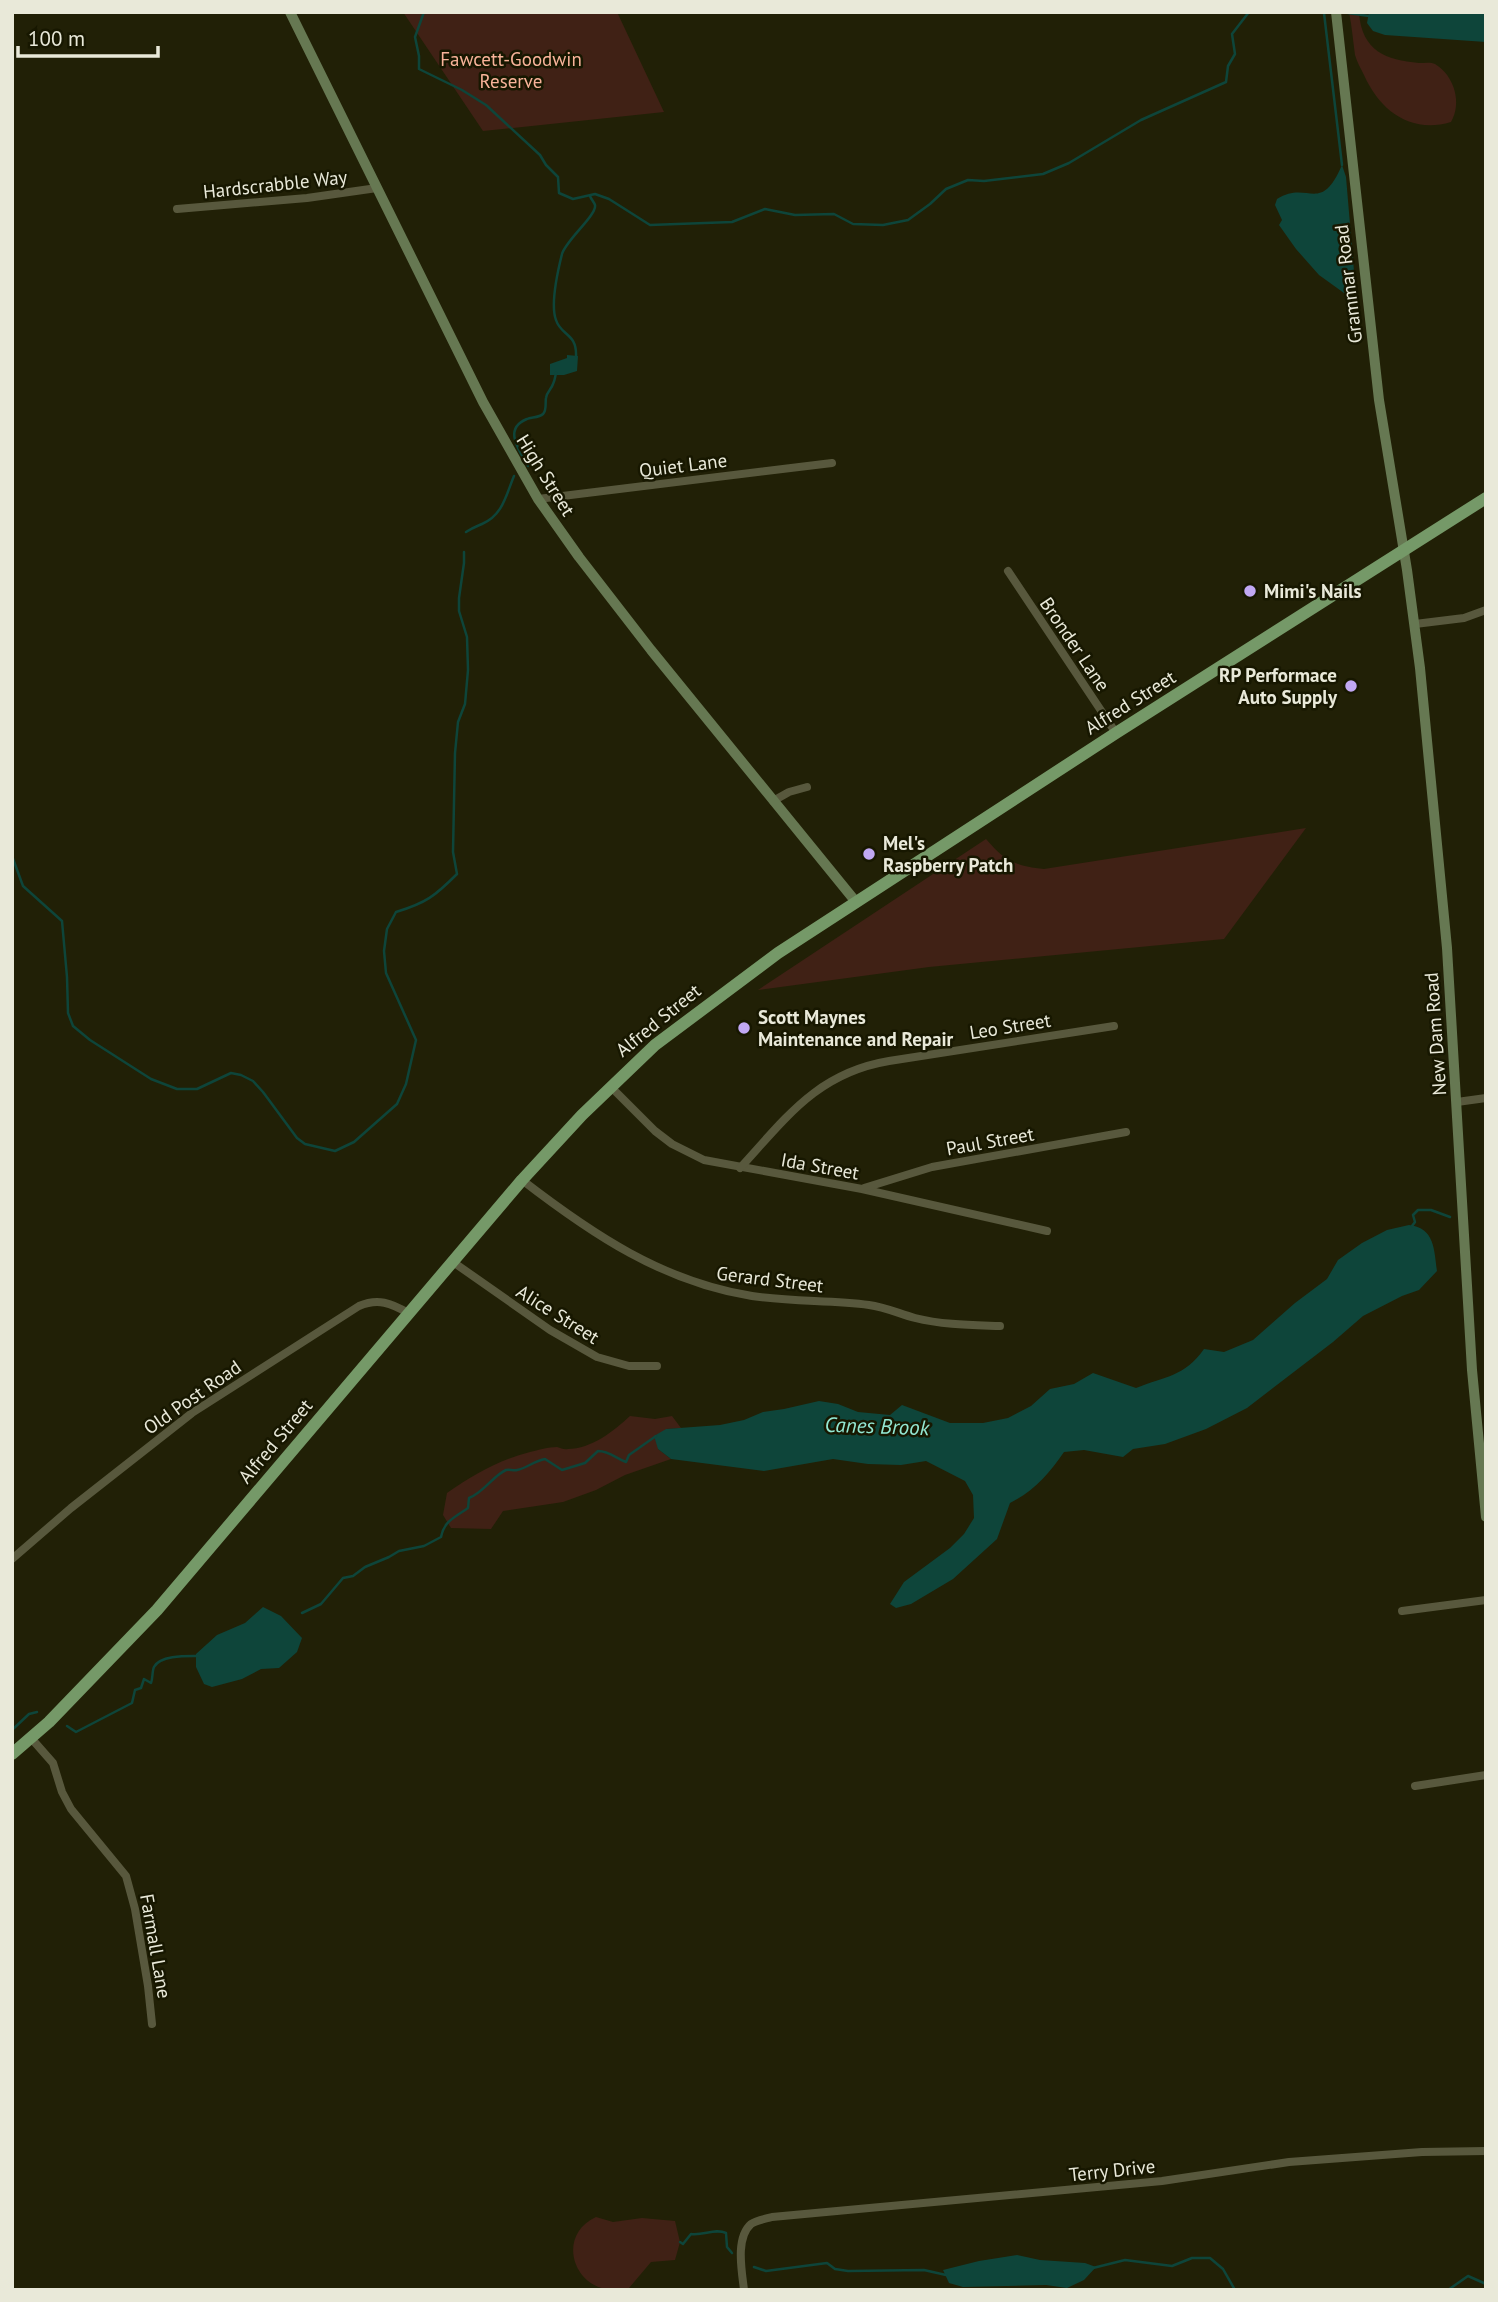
<svg xmlns="http://www.w3.org/2000/svg" width="1498" height="2302" viewBox="0 0 1498 2302" font-family="'PT Sans',sans-serif">
  <style>
    .green { fill: #402115 }
    .water { fill: #0e453a }
    .lines { fill: none; stroke-linecap: round; stroke-linejoin: round }
    .stream { stroke: #0e453a; stroke-width: 2.5 }
    .street { stroke: #58583d; stroke-width: 8 }
    .secondary { stroke: #667852; stroke-width: 10 }
    .primary { stroke: #759968; stroke-width: 12 }
    .poi-dot { fill: #c1a8f3; stroke: #171700; stroke-width: 2.5 }
    .labels { text-anchor: middle; dominant-baseline: central; stroke-width: 5; stroke-linejoin: round; paint-order: stroke }
    .park-label { font-size: 19px; fill: #f8b399; stroke: #171700 }
    .street-label { font-size: 19px; fill: #e9e9d9; stroke: #171700 }
    .poi-label { font-size: 19px; font-weight: bold; fill: #e9e9d9; stroke: #171700; text-anchor: start }
    .water-label { font-size: 21px; font-style: italic; fill: #93e8d3; stroke: #171700 }
  </style>
  <rect width="100%" height="100%" fill="#212006"/>
  <g class="green">
    <path d="M403,12h214l47,100 -181,19z"/>
    <path d="M1349,12l10,1c3,38 27,47 60,50 6,0 12,-1 16,1 20,12 27,40 16,58 -40,12 -71,-11 -87,-47 -3,-6 -7,-13 -9,-20 -2,-14 -3,-28 -6,-43z"/>
    <path d="M1306,828l-82,111 -295,28 -171,23 228,-151c19,22 29,27 58,30z"/>
    <path d="M630,1416l25,3 17,-3 9,12 -15,1 -8,20 13,10 -46,16 -29,15 -33,12 -60,9 -12,18 -40,-1 -8,-13 4,-22c26,-18 52,-33 83,-41 8,-2 19,-5 27,-5 4,1 7,3 11,2 23,0 46,-18 62,-33z"/>
    <path d="M596,2217l17,5 29,-4 33,3 5,21 -5,18 -24,2 -22,26c-51,14 -78,-50 -33,-71z"/>
  </g>
  <g class="water">
    <path d="M1369,12h117v30l-101,-7 -12,-4 -6,-8z"/>
    <path d="M1342,165l4,12 9,106 -6,10h-5l-25,-18 -23,-26 -17,-24 3,-5 -7,-15 2,-6c31,-20 43,17 65,-34z"/>
    <path d="M567,355l11,1 -1,15 -13,4h-14v-11l17,-6z"/>
    <path d="M1409,1225c26,3 25,25 28,46l-18,19 -17,6 -39,20 -30,26 -86,66 -41,21 -41,15 -32,5 -10,8 -39,-7 -20,2c-15,22 -30,39 -54,51l-13,36 -44,40 -42,25 -15,4 -6,-4 14,-22 46,-34 14,-14 10,-16 -1,-23 -8,-14 -39,-20 -25,4 -33,-1 -35,-5 -69,12 -93,-12 -13,-10 -4,-13 12,-7 54,-4 24,-5 19,-8 21,-3 35,-8 19,3 20,8 32,3 12,-10 48,18h33l25,-5 23,-12 19,-17 24,-5 19,-11 43,15c30,-12 48,-11 68,-39l20,3 29,-12 42,-37 32,-24 11,-19 24,-17 25,-13z"/>
    <path d="M263,1607l18,9 21,22 -5,14 -18,16 -18,1 -19,10 -30,8 -8,-3 -8,-17v-13l21,-19 28,-12z"/>
    <path d="M1017,2255l23,5 45,3 11,4 -12,13 -17,8 -21,-3 -83,2 -14,-4 -6,-13 36,-9z"/>
  </g>
  <g class="lines">
    <g class="stream">
      <path d="M424,12l-9,25 4,19v13l43,21 24,15 54,50 6,10 12,12 1,16 14,6 22,-5 14,5 41,26 82,-3 33,-13 30,6 39,-1 19,10 30,1 25,-5 22,-16 16,-15 22,-9 16,1 59,-7 26,-11 72,-43 85,-38 2,-16 7,-12 -3,-20 17,-22"/>
      <path d="M1306,12l18,1 18,152"/>
      <path d="M1348,13l21,3"/>
      <path d="M576,356c1,-23 -15,-20 -20,-36 -6,-16 2,-50 6,-66 4,-14 35,-39 33,-49 -1,-3 -4,-6 -5,-9"/>
      <path d="M528,466c-8,-15 -26,-37 -1,-47 4,-2 12,-1 16,-5 4,-4 2,-11 3,-16 1,-7 5,-8 7,-14 2,-4 2,-7 3,-11"/>
      <path d="M466,532c6,-4 9,-5 16,-8 21,-9 24,-29 32,-48"/>
      <path d="M12,856l11,30 39,35 5,56 1,36 5,13 17,14 61,39 26,10h20l34,-16 10,2 12,6 10,11 34,46 8,6 30,7 19,-9 43,-38 9,-20 10,-44 -30,-67 -2,-22 3,-22 9,-17c30,-9 39,-16 61,-38l-4,-22 2,-99 3,-31 7,-18 3,-34 -1,-33 -8,-26v-13l5,-35v-11"/>
      <path d="M1412,1226l3,-4 -2,-7 5,-5h13l19,7"/>
      <path d="M302,1613l19,-9 22,-26 10,-2 12,-9 24,-10 10,-6 25,-5 17,-9c3,-16 14,-20 27,-29l1,-10c14,-5 25,-23 37,-28 3,-1 8,1 11,0 10,-2 17,-9 28,-11l17,11 23,-7 13,-12c12,0 17,7 28,11l3,-7 27,-19"/>
      <path d="M67,1726l9,6 56,-29 3,-13 6,-2 3,-9 7,4c2,-5 1,-12 3,-16 6,-12 33,-11 44,-11"/>
      <path d="M12,1730l17,-16 8,-2"/>
      <path d="M680,2242l3,2 8,-10c12,2 24,-6 35,-1l1,14 5,6"/>
      <path d="M754,2267l12,4 61,-8 8,6 13,2 76,-1 22,5"/>
      <path d="M1093,2268l32,-8 47,6 20,-8h18l13,11 12,21"/>
      <path d="M1448,2290l20,-14 18,8"/>
    </g>
    <g class="street">
      <path d="M177,209l130,-11 70,-10"/>
      <path d="M538,499l294,-36"/>
      <path d="M1008,571l108,162"/>
      <path d="M1415,624l49,-6 22,-8"/>
      <path d="M773,801l16,-9 18,-5"/>
      <path d="M610,1086l45,45 17,13 32,16 158,29 185,42"/>
      <path d="M1457,1102l29,-4"/>
      <path d="M740,1168c46,-50 77,-95 149,-107l225,-35"/>
      <path d="M522,1180c70,54 141,102 230,116 39,6 78,4 117,9 16,2 31,9 46,13 28,7 56,7 85,8"/>
      <path d="M864,1188l68,-21 194,-35"/>
      <path d="M453,1262l97,68 47,27 32,9h28"/>
      <path d="M12,1559l59,-51 121,-95 167,-107c19,-8 32,-3 49,7"/>
      <path d="M1402,1611l84,-11"/>
      <path d="M31,1738l22,25 9,29 9,17 55,67 9,33 13,77 4,38"/>
      <path d="M1415,1786l71,-11"/>
      <path d="M744,2290c-2,-18 -9,-52 7,-66 6,-4 14,-5 21,-7l390,-36 127,-19 133,-10 64,-1"/>
    </g>
    <g class="secondary">
      <path d="M290,12l193,390 55,97 41,58 72,93 205,252"/>
      <path d="M1336,12l43,388 28,170 13,98 27,280 25,422 14,147"/>
    </g>
    <path class="primary" d="M12,1754l37,-32 108,-112 365,-430 60,-65 73,-70 123,-92 338,-220 370,-235"/>
  </g>
  <g class="poi-dot">
    <circle cx="1250" cy="591" r="7"/>
    <circle cx="1351" cy="686" r="7"/>
    <circle cx="869" cy="854" r="7"/>
    <circle cx="744" cy="1028" r="7"/>
  </g>
  <g class="labels">
    <g class="park-label">
      <text x="511" y="59">Fawcett-Goodwin<tspan x="511" dy="22">Reserve</tspan></text>
    </g>
    <g class="street-label">
      <text transform="translate(275 184) rotate(-6)">Hardscrabble Way</text>
      <text transform="translate(1348 284) rotate(-97)">Grammar Road</text>
      <text transform="translate(683 465) rotate(-7)">Quiet Lane</text>
      <text transform="translate(546 475) rotate(58)">High Street</text>
      <text transform="translate(1075 644) rotate(56)">Bronder Lane</text>
      <text transform="translate(1130 702) rotate(-32)">Alfred Street</text>
      <text transform="translate(658 1020) rotate(-39)">Alfred Street</text>
      <text transform="translate(1010 1026) rotate(-9)">Leo Street</text>
      <text transform="translate(1435 1034) rotate(-94)">New Dam Road</text>
      <text transform="translate(990 1141) rotate(-10)">Paul Street</text>
      <text transform="translate(820 1166) rotate(10)">Ida Street</text>
      <text transform="translate(770 1279) rotate(7)">Gerard Street</text>
      <text transform="translate(558 1314) rotate(32)">Alice Street</text>
      <text transform="translate(192 1397) rotate(-35)">Old Post Road</text>
      <text transform="translate(275 1441) rotate(-50)">Alfred Street</text>
      <text transform="translate(156 1946) rotate(80)">Farmall Lane</text>
      <text transform="translate(1112 2170) rotate(-6)">Terry Drive</text>
    </g>
    <g class="poi-label">
      <text x="1264" y="591">Mimi's Nails</text>
      <text x="1337" y="675" text-anchor="end">RP Performace<tspan x="1337" dy="22">Auto Supply</tspan></text>
      <text x="883" y="843">Mel's<tspan x="883" dy="22">Raspberry Patch</tspan></text>
      <text x="758" y="1017">Scott Maynes<tspan x="758" dy="22">Maintenance and Repair</tspan></text>
    </g>
    <g class="water-label">
      <text transform="translate(877 1426) rotate(2)">Canes Brook</text>
    </g>
  </g>
  <rect width="1498" height="2302" fill="none" stroke="#e9e9d9" stroke-width="28"/>
  <path d="M18 46v10h140v-10" fill="none" stroke="#e9e9d9" stroke-width="3.5"/>
  <text x="28" y="46" font-size="21" fill="#e9e9d9" stroke="#171700" stroke-width="5" paint-order="stroke">100 m</text>
</svg>
